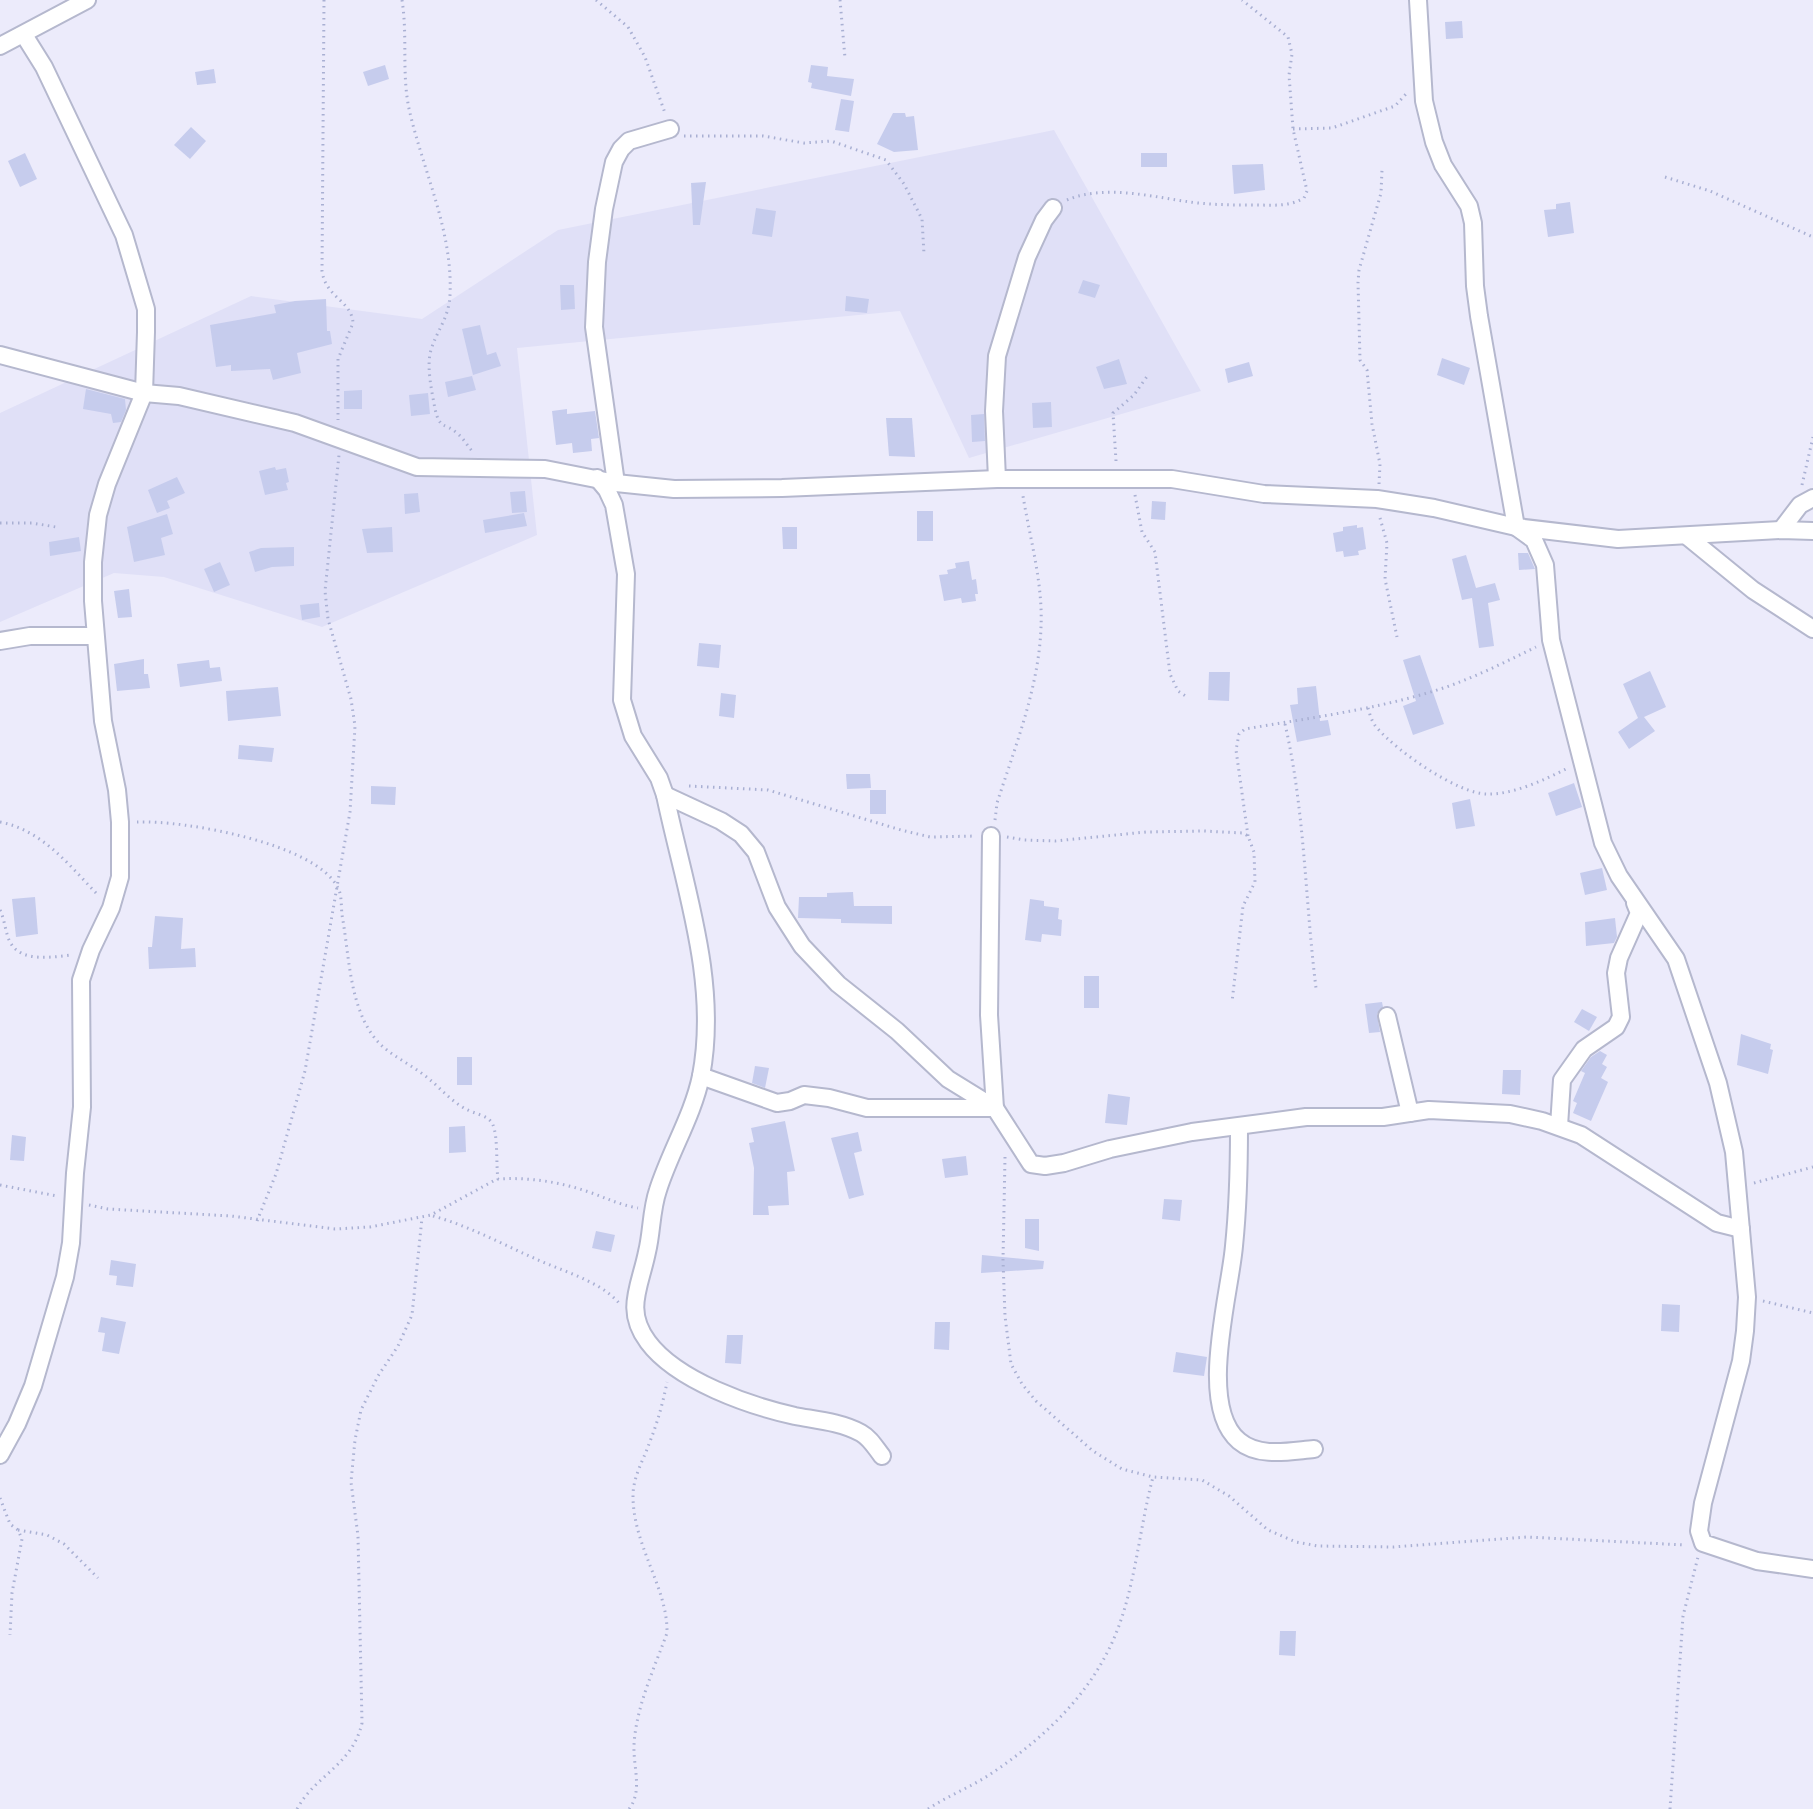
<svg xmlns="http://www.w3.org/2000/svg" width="1813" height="1809" viewBox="0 0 1813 1809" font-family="Jost,sans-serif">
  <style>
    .residential { fill: #e0e0f7 }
    .building { fill: #c6cced }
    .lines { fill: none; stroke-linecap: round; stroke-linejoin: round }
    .minor-casing { stroke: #b5b8ce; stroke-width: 20 }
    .path { stroke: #a9b0d3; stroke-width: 3; stroke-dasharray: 1.5 4.5; stroke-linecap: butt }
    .minor { stroke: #fff; stroke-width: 16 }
  </style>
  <rect width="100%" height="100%" fill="#ecebfb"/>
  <path class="residential" d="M1054,130l147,261 -232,67 -69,-147 -383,37 20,187 -215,92 -158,-50 -50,-4 -114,49v-209l251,-117 171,23 136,-89z"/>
  <g class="building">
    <path d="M1462,21l1,17 -17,1 -1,-17z"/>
    <path d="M385,65l4,14 -21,7 -5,-14z"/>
    <path d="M811,65l17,2 -1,9 27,3 -3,17 -40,-8 1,-5 -4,-1z"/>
    <path d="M214,69l2,14 -19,2 -2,-13z"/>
    <path d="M841,99l13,2 -5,31 -14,-2z"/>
    <path d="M893,113h12l1,4 8,-1 4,34 -24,2 -17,-8z"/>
    <path d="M191,127l15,14 -16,18 -16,-14z"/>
    <path d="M25,153l12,26 -17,8 -12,-26z"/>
    <rect x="1141" y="153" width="26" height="14"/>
    <path d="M1263,164l2,26 -31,4 -2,-29z"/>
    <path d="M706,182l-6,43h-7l-2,-42z"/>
    <path d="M1570,202l4,31 -26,4 -4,-27 12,-1v-5z"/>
    <path d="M756,208l20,3 -4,26 -20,-3z"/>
    <path d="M1083,280l17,5 -5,13 -17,-5z"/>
    <path d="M560,285h14l1,24 -14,1z"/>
    <path d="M846,296l23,3 -2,14 -22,-2z"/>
    <path d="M326,299l1,32h3l2,13 -35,9 4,20 -28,7 -3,-11 -39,2v-6l-15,2 -6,-42 66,-12 -2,-8 21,-4z"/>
    <path d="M480,325l7,30 9,-3 5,14 -28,9 -11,-46z"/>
    <path d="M1442,358l28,10 -6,17 -27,-10z"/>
    <path d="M1119,359l8,25 -23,5 -8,-22z"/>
    <path d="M1249,362l4,14 -25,7 -3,-14z"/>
    <path d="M472,376l4,14 -28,7 -3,-15z"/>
    <path d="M86,389l39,10 1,11 -5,12 -8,1 -2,-9 -28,-5z"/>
    <path d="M362,390v19h-18v-18z"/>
    <path d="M428,393l2,21 -19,2 -2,-21z"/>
    <path d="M1051,402l1,25 -19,1 -1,-25z"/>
    <path d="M567,409v5l28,-3 4,27 -8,1 1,12 -19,2 -1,-10 -16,2 -4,-34z"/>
    <path d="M984,414l1,27 -13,1 -1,-27z"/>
    <path d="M886,418h26l3,39 -26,-1z"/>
    <path d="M275,467l1,3 10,-2 3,14 -3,1 2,7 -23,5 -6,-24z"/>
    <path d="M177,477l8,16 -18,8 3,7 -13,5 -9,-23z"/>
    <path d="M525,491l2,21 -15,1 -2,-21z"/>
    <path d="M418,493l2,19 -15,2 -1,-20z"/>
    <path d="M1152,501l14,1 -1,18 -14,-1z"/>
    <rect x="917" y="511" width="16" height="30"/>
    <path d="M524,513l3,13 -42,7 -2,-13z"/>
    <path d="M167,514l6,20 -12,4 4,17 -31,7 -7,-35z"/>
    <path d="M1357,525v3l6,-1 3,22 -8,2 1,4 -15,2 -1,-6 -7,1 -3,-19 10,-2v-4z"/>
    <path d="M392,527l1,25 -26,1 -5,-24z"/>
    <path d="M782,527h15v22h-14z"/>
    <path d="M79,537l2,14 -31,5 -1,-14z"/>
    <path d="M294,547v19l-22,1 -17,5 -6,-20 12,-4z"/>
    <path d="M1518,553h10l7,16 -16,1z"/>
    <path d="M1466,555l10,33 19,-5 5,17 -12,3 6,43 -15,2 -7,-50 -10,2 -10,-41z"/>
    <path d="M969,561l3,19 4,-1 2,15h-3l1,7 -14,2 -1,-5 -17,3 -5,-26 9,-1 -1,-4 9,-2 -1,-5z"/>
    <path d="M220,562l10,23 -16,7 -10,-23z"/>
    <path d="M129,589l3,28 -14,1 -4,-27z"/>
    <path d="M319,603l1,14 -18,3 -2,-15z"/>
    <path d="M699,643l22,2 -2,23 -22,-2z"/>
    <path d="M1420,655l24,69 -31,11 -10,-29 13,-5 -13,-41z"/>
    <path d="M144,659v15h4l2,14 -33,3 -3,-27z"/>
    <path d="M209,660l1,8 10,-1 2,14 -42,6 -3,-23z"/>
    <path d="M1650,671l16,36 -22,10 11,14 -26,18 -11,-17 20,-14 -15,-34z"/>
    <path d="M1209,672h21l-1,29 -21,-1z"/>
    <path d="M1316,686l4,35 8,-1 3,15 -34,7 -7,-37 8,-1 -1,-16z"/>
    <path d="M278,687l3,29 -53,5 -2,-30z"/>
    <path d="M721,693l15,2 -2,23 -15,-2z"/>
    <path d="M239,745l35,3 -2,14 -34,-3z"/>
    <path d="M846,774h24l1,14 -24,1z"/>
    <path d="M1574,783l8,24 -26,9 -8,-23z"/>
    <path d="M371,786l25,1 -1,18 -24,-1z"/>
    <rect x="870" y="790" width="16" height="24"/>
    <path d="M1470,799l5,27 -19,3 -4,-26z"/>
    <path d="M1602,868l5,22 -22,5 -5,-22z"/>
    <path d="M853,892l1,14h38v18l-51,-1v-4l-43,-1 1,-21h28v-4z"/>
    <path d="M35,897l3,37 -22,3 -4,-38z"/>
    <path d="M1030,899l14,2v5l15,2 -1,11 4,1 -1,16 -19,-2 -1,8 -16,-2z"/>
    <path d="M155,916l28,2 -2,31 14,-1 1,19 -47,2 -1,-22h4z"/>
    <path d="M1615,918l2,19 -3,6 -28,3 -1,-24z"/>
    <rect x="1084" y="976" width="15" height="32"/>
    <path d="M1382,1002l1,5 -6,7 3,18 -11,1 -4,-29z"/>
    <path d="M1582,1009l15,8 -8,14 -15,-9z"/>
    <path d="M1741,1034l30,10 -1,5 3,1 -5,24 -31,-9z"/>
    <path d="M1600,1051l7,4 -5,9 5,3 -6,11 7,4 -17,39 -18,-8 4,-10 -4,-2 12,-28 -4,-2 10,-14z"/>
    <rect x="457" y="1057" width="15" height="28"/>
    <path d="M755,1066l14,2 -4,20 -13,-5z"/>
    <path d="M1503,1070h18l-1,25 -18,-1z"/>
    <path d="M1108,1094l22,3 -3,28 -22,-2z"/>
    <path d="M785,1121l10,50 -8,1 2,33 -21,1 1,9h-16l1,-47 -5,-25 5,-1 -3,-14z"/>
    <path d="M465,1126l1,26 -17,1v-26z"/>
    <path d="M858,1132l4,19 -8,2 10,42 -15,4 -18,-61z"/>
    <path d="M12,1135l14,2 -2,24 -14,-1z"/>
    <path d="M966,1156l2,19 -23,3 -3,-19z"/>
    <path d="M1164,1199l18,1 -2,21 -18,-2z"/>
    <path d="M1025,1219h14v32l-14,-3z"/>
    <path d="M596,1231l19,4 -4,17 -19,-4z"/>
    <path d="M982,1255l62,6 -1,8 -62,4z"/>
    <path d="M111,1260l25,4 -3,23 -17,-2 1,-9 -8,-1z"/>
    <path d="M1662,1304l18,1 -1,27 -18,-1z"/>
    <path d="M101,1317l25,5 -7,32 -17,-3 3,-18 -7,-1z"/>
    <path d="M935,1322h15l-1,28 -15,-1z"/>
    <path d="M727,1335h16l-2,29 -16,-1z"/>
    <path d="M1176,1352l31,5 -3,19 -31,-4z"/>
    <path d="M1280,1631h16l-1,25 -16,-1z"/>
  </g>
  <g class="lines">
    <defs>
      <g id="minor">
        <path d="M1418,0l6,101 10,41 9,23 26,41 4,17 2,63 4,30 37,211 18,13 11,25 6,75 52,203 16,33 57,83 42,124 16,69 13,145 -2,34 -4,30 -38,142 -4,28 4,12 54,18 56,8"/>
        <path d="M0,46l87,-46"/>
        <path d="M0,355l144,38 35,3 116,27 122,44 128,2 71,14 58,6 108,-1 215,-9h175l92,15 113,5 57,9 82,19 102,12 163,-9 32,1"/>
        <path d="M597,478l10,12 7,15 12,69 -4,126 11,36 26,42 6,17c19,91 54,187 36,281 -8,39 -31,76 -43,114 -7,20 -6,42 -11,62 -7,35 -23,58 1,90 29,39 102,64 147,74 21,4 46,6 66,17 9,5 14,14 21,23"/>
        <path d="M997,479l-3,-68 3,-55 30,-99 17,-37 9,-12"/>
        <path d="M616,483l-22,-156 3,-65 7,-53 10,-47 7,-13 8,-8 41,-12"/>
        <path d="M1781,530l19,-25 13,-7"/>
        <path d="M1688,537l65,53 60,39"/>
        <path d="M0,641l30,-5h65"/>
        <path d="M665,795l56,26 20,13 15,18 21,55 25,39 36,38 59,47 51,48 47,29 36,56 14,2 19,-3 46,-14 82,-17 114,-15h77l46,-7 81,4 32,7 39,14 136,88 24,6"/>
        <path d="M1387,1016l23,97"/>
        <path d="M701,1076l76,27 13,-2 14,-6 25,3 38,10h128l-6,-93 2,-179"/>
        <path d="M1559,1126l3,-46 22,-31 32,-22 5,-10 -5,-44 3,-15 20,-45 -4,-10"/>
        <path d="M1239,1128c0,39 -1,79 -5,118 -4,48 -37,160 5,195 20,17 51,10 75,8"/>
        <path d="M0,1455l17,-31 16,-38 32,-109 6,-34 4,-70 7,-66 -1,-127 10,-30 20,-42 9,-31v-55l-3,-32 -14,-69 -10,-120v-39l5,-47 9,-31 37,-91 2,-61v-23l-22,-74 -80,-168 -20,-32"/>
      </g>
    </defs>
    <use href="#minor" class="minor-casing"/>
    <g class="path">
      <path d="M324,0l-2,271c4,27 30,30 31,52l-15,36v61"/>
      <path d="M402,0c6,38 -1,76 8,113 14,60 43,119 40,182 -1,23 -13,35 -19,55 -5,16 1,42 4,59 5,21 9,13 22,24 6,5 10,12 15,18"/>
      <path d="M596,0l32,27 17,30 20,56"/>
      <path d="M840,0l5,58"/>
      <path d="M1293,129l39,-1 63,-22 11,-12"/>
      <path d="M684,136h79l41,7 27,-2 55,19 18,24 18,35 2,35"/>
      <path d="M1665,177l45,14 103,46"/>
      <path d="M1067,200c37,-16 86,-3 123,2 22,3 43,3 65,3 17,0 34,2 49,-7l3,-7 -14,-62 -4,-54 3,-21 -4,-17 -46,-37"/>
      <path d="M1116,461l-3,-48 21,-18 14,-20"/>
      <path d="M1379,484l1,-20 -8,-40 -5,-54 -7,-10 -2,-78 1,-12 22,-77 1,-23"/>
      <path d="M1802,485l11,-48"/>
      <path d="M1135,495l7,37 13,20 15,122 8,17 9,6"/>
      <path d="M1380,518l7,25 -2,36 12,58"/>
      <path d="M0,523h32l24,4"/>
      <path d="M1368,708c2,7 4,15 10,21 19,22 80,65 109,65 25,1 57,-14 79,-25"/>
      <path d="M1285,724c20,87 20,176 31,264"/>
      <path d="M689,786l79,4 133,40 29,7 46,-1"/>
      <path d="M995,820l2,-17c18,-56 42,-116 44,-176 2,-44 -11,-88 -18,-131"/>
      <path d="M0,822c42,8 69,43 97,72"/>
      <path d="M137,822c46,-2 179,21 201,66 4,7 3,19 4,27 7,38 7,85 29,118 13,20 35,28 53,42 15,11 25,25 42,34 8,5 23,6 27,16 5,12 3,40 5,54 31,-2 62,3 91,13 17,6 31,13 49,16"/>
      <path d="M1248,836l-12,-86 3,-16 6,-5c64,-11 127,-19 189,-38 36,-11 69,-28 102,-44"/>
      <path d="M1007,837l17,3 31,1 91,-9 58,-1 39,2 5,3 6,16 1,30 -12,24 -11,96"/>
      <path d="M0,910c5,10 5,22 10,32 11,21 42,15 62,13"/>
      <path d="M1005,1157l-2,103 2,56 6,48 11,20 14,17 57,50 29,18 31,8 49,3 27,16 39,34 28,12 22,4 75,1 134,-10 158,8"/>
      <path d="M1754,1183l59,-16"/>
      <path d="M0,1185l57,11"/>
      <path d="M89,1205l19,4 123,7 104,13 35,-2 61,-12 66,-36"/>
      <path d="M433,1216c36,10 69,28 103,43 26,12 64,22 83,44"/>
      <path d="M257,1221l19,-47 29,-103 45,-259 5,-86 -4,-27 -23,-80 -3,-28 14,-136"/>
      <path d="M1763,1301l50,12"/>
      <path d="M0,1498l10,26 8,6 4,9 -10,54 -2,42"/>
      <path d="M18,1530l29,5 17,9 34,34"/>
      <path d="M297,1809c19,-35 55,-43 65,-86l-4,-187 -7,-54 4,-42 6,-30 17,-34 20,-30 14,-31 10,-97"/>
      <path d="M629,1809c14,-18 4,-42 5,-64 2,-38 20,-76 33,-112 1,-45 -34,-87 -34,-137 0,-19 10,-35 16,-52 8,-20 14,-41 18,-62"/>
      <path d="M928,1809c21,-14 46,-23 67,-38 47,-32 89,-71 114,-122 26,-52 29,-116 44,-172"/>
      <path d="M1670,1809l13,-193 15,-59"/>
    </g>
    <use href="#minor" class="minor"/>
  </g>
</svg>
